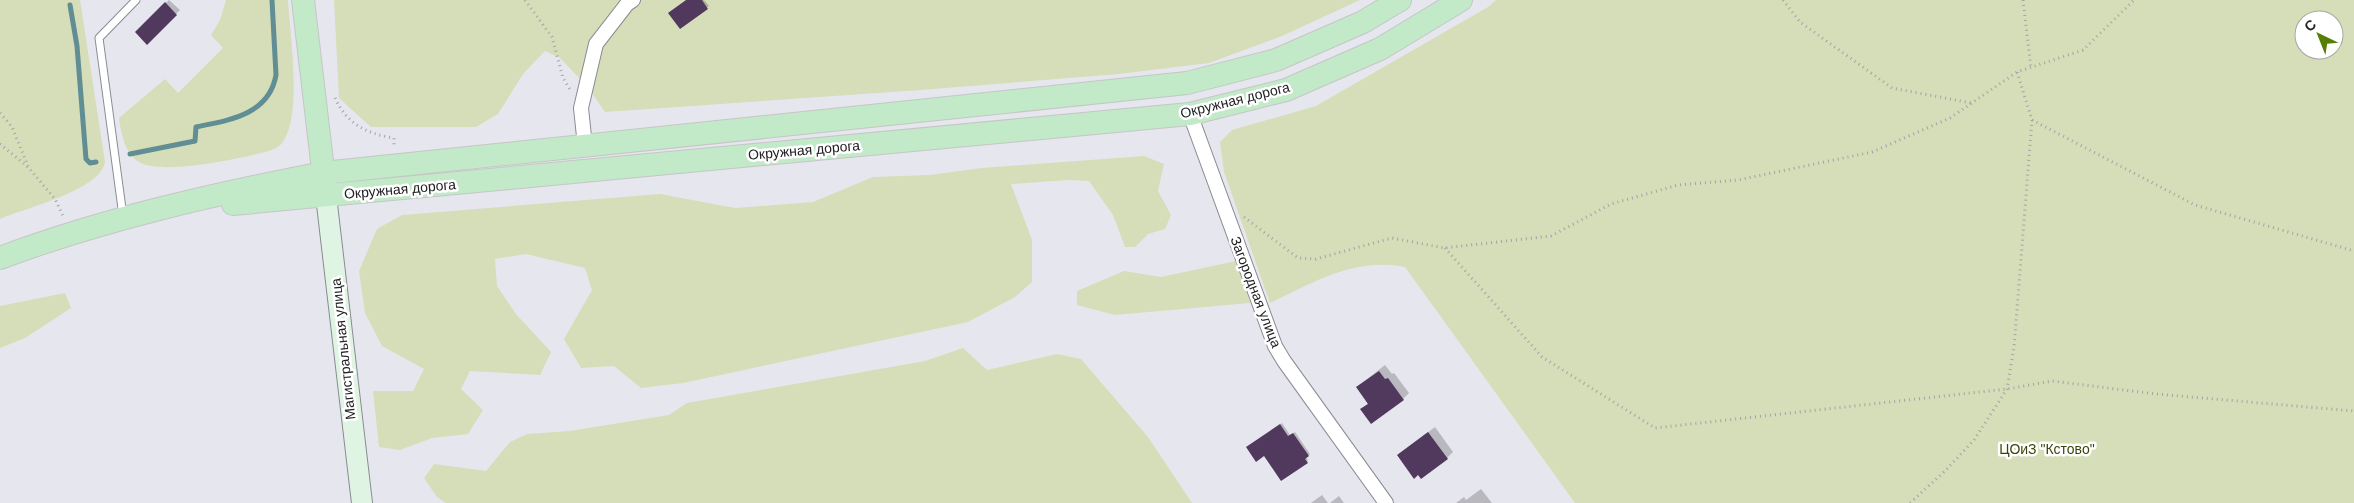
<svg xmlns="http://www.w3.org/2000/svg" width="2354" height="503" viewBox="0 0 2354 503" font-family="Helvetica,sans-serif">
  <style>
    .green { fill: #d5deb8; fill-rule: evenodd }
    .shadow { fill: #0003 }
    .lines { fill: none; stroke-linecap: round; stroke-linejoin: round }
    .stream { stroke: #608e94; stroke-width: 5 }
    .building { fill: #51395d }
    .lane-casing { stroke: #8a8a92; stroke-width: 9 }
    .street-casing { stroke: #8a8a92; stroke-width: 16 }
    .secondary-casing { stroke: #8a8a92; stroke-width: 22 }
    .primary-casing { stroke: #c6c6c6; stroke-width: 24 }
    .path { stroke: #a2a3a8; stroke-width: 3; stroke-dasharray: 1 4; stroke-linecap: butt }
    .lane { stroke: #fff; stroke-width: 7 }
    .street { stroke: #fff; stroke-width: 14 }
    .secondary { stroke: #e0f4e3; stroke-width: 20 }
    .primary { stroke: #c2e9c8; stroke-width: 22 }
    .labels { text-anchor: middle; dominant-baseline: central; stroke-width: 5; stroke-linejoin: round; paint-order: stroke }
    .street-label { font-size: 14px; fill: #222225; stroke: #fff }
    .park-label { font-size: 14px; fill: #3c440b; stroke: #fff }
  </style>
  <rect width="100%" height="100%" fill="#e6e7ee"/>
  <g class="green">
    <path d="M0,0h80l25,162c-4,28 -80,46 -105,57z"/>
    <path d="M226,0h62c2,34 14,111 -4,140 -3,6 -9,9 -15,11 -26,7 -107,25 -130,11 -14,-8 -18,-29 -20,-44l46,-39 13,14 45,-45 -12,-13 9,-15z"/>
    <path d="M334,0h1026l-78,36 -73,27 -90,11 -198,16 -316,22 -18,-26 -27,-28 -15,-7 -22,23 -25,40 -22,13h-105l-32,-29z"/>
    <path d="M1496,0h858v503h-779l-170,-236c-50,-10 -91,15 -135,36l-46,-131 -4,-30 12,-12 84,-24 172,-99zM2304,20h30v30h-30z"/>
    <path d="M1144,156l20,8 -6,27 13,24 -6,14 -17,5 -13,13h-10l-12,-32 -24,-34 -21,-1 -57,4 21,56v42l-17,15 -47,25 -285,61 -42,5 -27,-22 -33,2 -17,-29 28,-49 -7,-22 -59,-14 -31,5 2,27 19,28 35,38 -11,23 -70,-4 -9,18 22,21 -15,24 -36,4 -32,12 -21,-3 -6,-56h40l11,-22 -42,-23 -17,-33 -6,-42 18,-42 25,-14 258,-21 75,14 78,-6 60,-25 57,-2 52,-7z"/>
    <path d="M1236,261l14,42 -135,12 -38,-10v-14l47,-20 37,6z"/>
    <path d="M65,293l6,15 -46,30 -25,10v-42z"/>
    <path d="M963,348l24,22 70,-16 24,5 67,78 44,66h-746l-9,-6 -13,-19 10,-14 52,7 24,-29 17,-8 43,-3 99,-16 18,-12 238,-42z"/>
  </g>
  <g class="shadow">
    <path d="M169,0l11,10 -33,33 -11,-11z"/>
    <path d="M687,0h17l5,6 -29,22z"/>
    <path d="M1385,365l7,9 2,-1 15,20 -6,6 -41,10 6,-6 -11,-16z"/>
    <path d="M1282,423l8,12 5,-3 15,22 -4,3 2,3 -1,2 -42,-8 -16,-8z"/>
    <path d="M1435,427l18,25 -6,6 -49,-3z"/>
    <path d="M1481,489l11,14h-36l8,-6 2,3z"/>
    <path d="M1322,495l6,8h-17z"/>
    <path d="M1339,496l5,7h-14z"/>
  </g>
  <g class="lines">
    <g class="stream">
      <path d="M70,5l7,41 9,113 4,4 6,-1"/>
      <path d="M130,154l65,-13 1,-14c33,-7 73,-12 80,-52l-4,-75"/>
    </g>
  </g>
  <g class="building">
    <path d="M686,0h16l6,9 -28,20 -12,-16z"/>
    <path d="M165,2l12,13 -30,30 -12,-13z"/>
    <path d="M1379,371l6,8 3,-1 16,22 -33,24 -11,-15 8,-5 -12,-17z"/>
    <path d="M1280,424l8,12 5,-3 16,23 -4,3 3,4 -27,18 -17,-25 -8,6 -10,-15z"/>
    <path d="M1428,432l20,27 -27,20 -3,-4 -4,4 -17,-24z"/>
  </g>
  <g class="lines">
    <defs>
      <path id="lane" d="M123,216l-24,-178 37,-38"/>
      <g id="street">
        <path d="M1190,114l85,232 9,15 102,142"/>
        <path d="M585,146l-4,-38 15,-64 31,-40 6,-4"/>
      </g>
      <path id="secondary" d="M326,196l36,307"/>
      <g id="primary">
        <path d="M303,0l22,187"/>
        <path d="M233,204l957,-90 96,-24 94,-41 81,-49"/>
        <path d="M0,258c104,-39 214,-64 323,-85l864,-90 89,-23 87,-38 37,-22"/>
      </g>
    </defs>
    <use href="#lane" class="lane-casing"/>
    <use href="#street" class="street-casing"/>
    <use href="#secondary" class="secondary-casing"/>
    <use href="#primary" class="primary-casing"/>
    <g class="path">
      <path d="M525,0l27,37 11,41 8,13"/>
      <path d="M1783,0l17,22 92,66 79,15"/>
      <path d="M2023,0l8,68"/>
      <path d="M335,98c12,26 32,36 59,40v10"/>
      <path d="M0,113l12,14 16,39"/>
      <path d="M2032,120l163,85 159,46"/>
      <path d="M0,144l28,23 27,32 9,19"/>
      <path d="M1244,217l54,41 18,1 76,-21 52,10 107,-12 60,-32 67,-19 60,-5 134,-28 78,-34 67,-46 66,-22 51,-50"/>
      <path d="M1445,248l97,109 113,71 352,-39 45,-8 104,13 198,17"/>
      <path d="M1910,503l35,-32 29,-31 33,-51 7,-42 18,-227 -15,-48"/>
    </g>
    <use href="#lane" class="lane"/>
    <use href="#street" class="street"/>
    <use href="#secondary" class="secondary"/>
    <use href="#primary" class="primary"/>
  </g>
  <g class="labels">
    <g class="street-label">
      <text transform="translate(1235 100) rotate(-14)">Окружная дорога</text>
      <text transform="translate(804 150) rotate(-5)">Окружная дорога</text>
      <text transform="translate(400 189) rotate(-5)">Окружная дорога</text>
      <text transform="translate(1256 292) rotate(69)">Загородная улица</text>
      <text transform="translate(343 349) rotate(-96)">Магистральная улица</text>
    </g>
    <g class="park-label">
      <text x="2047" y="449">ЦОиЗ "Кстово"</text>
    </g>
  </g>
  <g transform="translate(2319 35) rotate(317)"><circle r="24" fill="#ffffff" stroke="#a7a7a8"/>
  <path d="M0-4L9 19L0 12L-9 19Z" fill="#547f03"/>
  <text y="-8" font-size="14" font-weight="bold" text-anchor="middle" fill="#222225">С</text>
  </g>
</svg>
